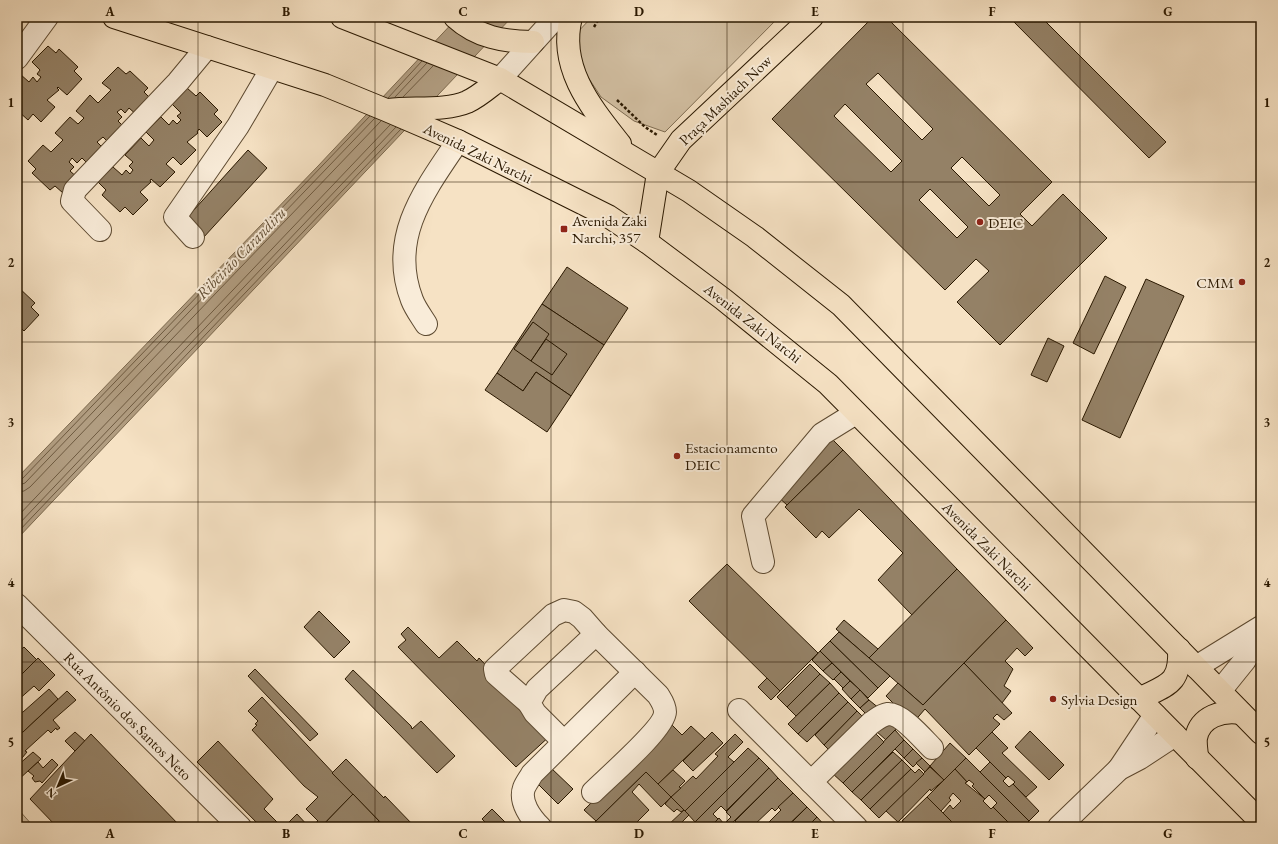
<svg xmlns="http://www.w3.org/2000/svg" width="1278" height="844" viewBox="0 0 1278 844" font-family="'EB Garamond',serif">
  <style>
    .green { fill: #d3c0a3; stroke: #7e6c52 }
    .water { fill: #b19d81; stroke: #7b684d }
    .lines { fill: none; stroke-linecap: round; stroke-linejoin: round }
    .shore { stroke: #6e5a40; stroke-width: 1 }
    .building { fill: #948166; stroke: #2a1800; fill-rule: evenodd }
    .minor-casing { stroke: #5d4a31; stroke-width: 24 }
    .major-casing { stroke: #2a1800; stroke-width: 24 }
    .path { stroke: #2a1800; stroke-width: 2.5; stroke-dasharray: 3 2; stroke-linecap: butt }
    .minor { stroke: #f9ecd9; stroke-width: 22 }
    .major { stroke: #f6e2c4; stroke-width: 22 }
    .grid { fill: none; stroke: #2a1800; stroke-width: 1; stroke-opacity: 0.55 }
    .poi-dot { fill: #8f2418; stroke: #f9ecd9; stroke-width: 1.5 }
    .labels { text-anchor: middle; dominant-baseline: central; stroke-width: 4; stroke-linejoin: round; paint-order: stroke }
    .street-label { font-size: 15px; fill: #2a1800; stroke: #f9ecd9 }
    .poi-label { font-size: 15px; fill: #2a1800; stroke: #f9ecd9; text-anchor: start }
    .water-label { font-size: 16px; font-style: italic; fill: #604d34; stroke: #f9ecd9 }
    .neatline { fill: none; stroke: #2a1800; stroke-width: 1.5 }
    .grid-label { font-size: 13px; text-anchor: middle; font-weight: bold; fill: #2a1800 }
  </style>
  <rect width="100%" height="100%" fill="#f6e2c4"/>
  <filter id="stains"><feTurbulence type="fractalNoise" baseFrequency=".005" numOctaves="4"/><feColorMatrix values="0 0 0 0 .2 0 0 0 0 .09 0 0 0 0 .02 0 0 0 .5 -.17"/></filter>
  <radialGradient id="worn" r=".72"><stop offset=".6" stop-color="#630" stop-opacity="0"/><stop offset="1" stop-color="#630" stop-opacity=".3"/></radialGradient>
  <g class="green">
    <path d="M592,17h187l-114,115 -31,-11 -33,-24 -17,-26 -12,-33z"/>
    <path d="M17,808l17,19h-17z"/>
  </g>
  <path class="water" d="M458,17h54l-495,522v-61l301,-312z"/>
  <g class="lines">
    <g class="shore">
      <path d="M395,97l32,-34"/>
      <path d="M403,97l30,-31"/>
      <path d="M388,98l34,-37"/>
      <path d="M17,481l5,-2 348,-363"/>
      <path d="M17,486l8,-3 350,-365"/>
      <path d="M17,492l7,-1 6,-4 351,-366"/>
      <path d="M17,517l373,-392"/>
      <path d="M17,526l379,-399"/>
      <path d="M17,533l384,-404"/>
    </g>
  </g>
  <g class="building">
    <path d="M873,17h13l166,165 -32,32 12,12 31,-32 44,44 -107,107 -43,-43 32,-31 -13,-12 -31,31 -173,-171zM878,73l55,56 -11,11 -56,-56zM845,104l57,57 -11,11 -57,-56zM962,157l38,38 -11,11 -38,-38zM930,189l38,38 -11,11 -38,-38z"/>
    <path d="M1009,17h32l125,125 -17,16z"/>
    <path d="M48,46l8,7 3,-4 19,18 -4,4 8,8 -15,16 -9,-8 -1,1 2,2 -12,10 8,7 -14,15 -8,-8 -5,6 -11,-10v-33l3,-3 9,8 4,-5 4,5 4,-5 -4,-3 3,-4 -8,-8z"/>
    <path d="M118,67l8,7 4,-3 18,17 -4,4 8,8 -14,16 -9,-8 -4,5 -4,-4 -4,3 5,5 -4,4 7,7 -15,16 -7,-7 -6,5 8,8 -15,16 -8,-8 -5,5 -5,-5 -3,4 5,5 -4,4 8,7 -15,15 -8,-7 -5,4 -18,-17 4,-4 -8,-8 15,-16 8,7 12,-12 -8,-7 15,-16 8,7 6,-6 -8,-7 14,-16 8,8 13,-13 -9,-7z"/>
    <path d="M187,88l9,8 4,-4 18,18 -4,4 8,8 -15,15 -8,-8 -2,3 1,1 -11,9 9,8 -15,15 -8,-8 -7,7 9,8 -15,15 -9,-8 -1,2 1,1 -11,10 8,8 -15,15 -8,-8 -5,5 -18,-17 4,-5 -8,-8 15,-15 9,8 4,-5 4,4 3,-4 -4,-4 4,-4 -8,-7 16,-17 8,8 5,-6 -8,-8 15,-15 8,8 4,-5 4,4 4,-4 -4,-4 4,-3 -9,-9z"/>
    <path d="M248,150l19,18 -64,70 -19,-17z"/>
    <path d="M567,267l61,41 -24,37 -62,-41z"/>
    <path d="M1105,276l21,11 -32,67 -21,-11z"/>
    <path d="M1146,279l38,17 -64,142 -38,-18z"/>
    <path d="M17,286l18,17 -4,4 8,8 -15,16 -7,-7z"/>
    <path d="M542,304l62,41 -33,51 -35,-24 -13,19 -26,-18z"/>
    <path d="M533,322l16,12 -18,27 -17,-12z"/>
    <path d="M1048,338l16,8 -17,36 -16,-7z"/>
    <path d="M546,339l21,15 -15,21 -21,-14z"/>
    <path d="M536,372l35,24 -24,36 -62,-42 12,-17 26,18z"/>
    <path d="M829,436l14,14 -56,55 -11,-10z"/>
    <path d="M843,450l114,119 -45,46 -34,-35 25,-27 -44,-44 -30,29 -7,-7 -6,7 -31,-31z"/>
    <path d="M727,564l91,89 -38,38 -91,-90z"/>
    <path d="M957,569l49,51 -83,85 -54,-47z"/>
    <path d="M319,611l31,31 -16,16 -30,-31z"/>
    <path d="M844,620l34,29 -9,9 -33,-29z"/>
    <path d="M1006,620l27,28 -8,8 -8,-8 -12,13 8,8 -9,17 7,5 -9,12 -38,-40z"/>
    <path d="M408,627l31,31 18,-17 20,20 2,-3 73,76 -36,33 -118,-120 8,-7 -5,-6z"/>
    <path d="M839,632l51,44 -12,12 -48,-47z"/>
    <path d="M830,641l48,47 -10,10 -48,-47z"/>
    <path d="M24,647l13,13 -20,19v-26z"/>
    <path d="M820,651l12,12 -9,8 -11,-11z"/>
    <path d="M38,658l17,17 -16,16 -5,-5 -17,15v-22z"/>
    <path d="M832,663l9,9 -8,8 -10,-9z"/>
    <path d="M964,663l48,50 -8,7 -7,-6 -4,4 7,6 -31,31 -44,-46 -12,14 -27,-27 12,-13 25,22z"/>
    <path d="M810,664l10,10 -33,33 -10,-10z"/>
    <path d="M255,669l63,65 -8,7 -62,-65z"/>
    <path d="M353,670l58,56 1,3 9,-8 34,35 -18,17 -92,-94z"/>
    <path d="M841,672l9,9 -7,7 -9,-9z"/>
    <path d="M820,674l10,9 -34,33 -9,-9z"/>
    <path d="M767,678l13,13 -9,9 -13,-13z"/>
    <path d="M850,681l10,9 -9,9 -9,-10z"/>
    <path d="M830,683l9,10 -41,41 -10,-10z"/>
    <path d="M49,689l9,10 -35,33 -6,3v-21l6,-2z"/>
    <path d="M860,690l9,10 -9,8 -9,-9z"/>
    <path d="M67,691l9,9 -23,20 7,8 -3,2 -1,-2 -5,5 -3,-3 -23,21 2,1 -10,12v-29l6,-3z"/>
    <path d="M839,693l9,9 -41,40 -9,-8z"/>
    <path d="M262,697l91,97 -32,33h-4l-3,-3 4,-3 -12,-12 12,-12 -14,-11 -52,-56 5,-5 -2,-1 3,-3 -10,-10z"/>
    <path d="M869,700l11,9 -10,9 -10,-10z"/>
    <path d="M848,702l9,9 -33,34 -9,-10z"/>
    <path d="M857,711l10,10 -34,33 -9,-9z"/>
    <path d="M886,718l11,10 -11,12 -10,-9z"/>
    <path d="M671,724l11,11 9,-9 14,13 -47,45 -12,-12 -50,49 -12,-11z"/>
    <path d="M895,730l9,10 -52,52 -9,-9z"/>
    <path d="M873,731l11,11 -41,41 -11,-10z"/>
    <path d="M1030,731l34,34 -15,15 -34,-33z"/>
    <path d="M75,732l10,9 -10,10 -10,-10z"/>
    <path d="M712,732l11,11 -30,28 -10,-10z"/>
    <path d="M992,732l16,16 -6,5 35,34 -11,10 -13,-13 2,-2 -7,-6 -2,2 -30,-30z"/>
    <path d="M91,734l90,93h-124l-27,-28z"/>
    <path d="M735,734l8,8 -15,15 6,5 -49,49 -14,-14 22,-21 3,3 22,-23 -3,-2z"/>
    <path d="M904,740l9,9 -9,9 -9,-9z"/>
    <path d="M218,741l55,58 -9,10 18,18h-21l-64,-65z"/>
    <path d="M950,743l16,15 -22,22 -14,-14z"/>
    <path d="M748,748l11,10 -64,64 -10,-11z"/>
    <path d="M913,749l9,9 -9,9 -9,-9z"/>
    <path d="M33,752l8,7 -24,22v-15z"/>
    <path d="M893,752l9,8 -41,40 -9,-8z"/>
    <path d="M759,758l10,10 -43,43 -5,-5 -8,8 5,5 -8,8h-10l-5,-5z"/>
    <path d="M922,758l8,8 -5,6 -9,-9z"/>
    <path d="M966,758l63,63 -6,6h-10l-20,-20 4,-4 -8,-8 -4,4 -13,-13 2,-2 -5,-4 -2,2 -12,-13z"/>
    <path d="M52,759l6,6 -16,18 -2,-2 -5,1 -3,-4 2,-2 -6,-5 10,-9 5,6z"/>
    <path d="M346,759l38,39 1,-2 30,31h-30l-53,-54z"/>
    <path d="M902,760l9,9 -41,40 -9,-9z"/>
    <path d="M990,762l16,16 -3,3 6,6 4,-3 26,27 -10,10 -49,-49z"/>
    <path d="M550,767l23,22 -15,15 -22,-22z"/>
    <path d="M930,767l14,13 -13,11 -1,-2 -32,33 -12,-11z"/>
    <path d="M769,768l9,10 -50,49h-18l9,-9 5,6 7,-7 -5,-5z"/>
    <path d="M911,769l4,4 4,-4 5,5 -45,44 -9,-9z"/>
    <path d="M955,769l12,13 -2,1 20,16 -2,2 8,8 2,-2 20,20h-56l-14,-14 7,-8 3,4 8,-8 -8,-8 -4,5 2,2 -10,11 -14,-14z"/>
    <path d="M673,770l12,11 -6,6 2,1 -10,9 -13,-13z"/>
    <path d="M646,772l25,25 -10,10 -22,-23 -7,8 17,18 -17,17h-35l-3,-4z"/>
    <path d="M778,778l15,15 -18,18 -3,-3 -20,19h-11l-6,-6z"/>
    <path d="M793,793l14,14 -21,20h-22l17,-17 -3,-3z"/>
    <path d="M353,794l26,27 -7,6h-51z"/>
    <path d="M671,797l13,13 -3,2 -4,-3 -3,3 -9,-8z"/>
    <path d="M927,797l30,30h-49l-6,-6z"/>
    <path d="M807,807l10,10 -10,10h-20z"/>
    <path d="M492,809l13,13 -5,5h-20l5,-5 -3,-3z"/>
    <path d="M684,810l5,5 -7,7 6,5h-22z"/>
    <path d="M297,814l12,13h-25z"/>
    <path d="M817,817l9,10h-19z"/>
    <path d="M379,821l6,6h-13z"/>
    <path d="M505,822l4,5h-9z"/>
    <path d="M696,822l4,5h-9z"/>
  </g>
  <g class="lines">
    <defs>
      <g id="minor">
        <path d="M17,58l30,-41"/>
        <path d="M500,79l56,-62"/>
        <path d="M100,230l-28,-29 3,-11 103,-108 29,-35"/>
        <path d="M193,237l-18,-20 63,-91 34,-58"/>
        <path d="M426,324c-5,-8 -11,-16 -14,-24 -24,-62 12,-109 46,-159"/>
        <path d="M763,562l-10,-46 69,-82 34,-21"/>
        <path d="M17,605l223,222"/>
        <path d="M1196,667l65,-40"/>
        <path d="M1220,691l25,-31 16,-29"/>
        <path d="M529,703l-33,-29 -1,-5 58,-54 11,-5 10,2 8,6 14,16 62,61c3,5 7,10 7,17 0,16 -58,66 -72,80"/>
        <path d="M739,710l117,117"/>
        <path d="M564,742l-29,-29 -6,-10 8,-14 59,-55"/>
        <path d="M1119,769l36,-54"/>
        <path d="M811,782l60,-59c5,-3 10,-8 17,-9 13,-1 35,25 44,34"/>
        <path d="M540,827c-9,-9 -21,-25 -16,-39 2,-5 6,-10 8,-14l103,-102"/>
        <path d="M1059,827l60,-58 21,-11 35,-23"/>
      </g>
      <g id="major">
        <path d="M114,17l211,68 61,25 72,31 150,75 39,26 76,57 105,85 433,438"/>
        <path d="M342,17l158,62 189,112 66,46 86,68 420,428"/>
        <path d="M455,17c22,20 49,25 78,25"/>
        <path d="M571,17c-13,51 20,90 49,127"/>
        <path d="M389,110c23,-3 57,1 78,-8 13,-6 22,-15 33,-23"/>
        <path d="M647,242l11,-69 23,-33 131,-123"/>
        <path d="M1139,699c27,-14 42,-14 40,-50"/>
        <path d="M1197,758c0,-6 -2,-14 -1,-20 4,-22 27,-28 45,-25"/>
      </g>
    </defs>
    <use href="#minor" class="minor-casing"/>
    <use href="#major" class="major-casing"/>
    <g class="path">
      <path d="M594,27l6,-10"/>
      <path d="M617,100l28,27 12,8"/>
    </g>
    <use href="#minor" class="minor"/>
    <use href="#major" class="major"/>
  </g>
  <path class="grid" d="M198,17v810M375,17v810M551,17v810M727,17v810M903,17v810M1080,17v810M17,182h1244M17,342h1244M17,502h1244M17,662h1244"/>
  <g class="poi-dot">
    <circle cx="980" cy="222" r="4"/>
    <rect x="560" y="225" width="8" height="8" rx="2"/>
    <circle cx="1242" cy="282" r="4"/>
    <circle cx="677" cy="456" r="4"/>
    <circle cx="1053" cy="699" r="4"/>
  </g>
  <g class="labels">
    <g class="street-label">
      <text transform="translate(725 100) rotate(-44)">Praça Mashiach Now</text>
      <text transform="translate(478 153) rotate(26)">Avenida Zaki Narchi</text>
      <text transform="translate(753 323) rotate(38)">Avenida Zaki Narchi</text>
      <text transform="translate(987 546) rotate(45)">Avenida Zaki Narchi</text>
      <text transform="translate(128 716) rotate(45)">Rua Antônio dos Santos Neto</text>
    </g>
    <g class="poi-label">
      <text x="572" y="220">Avenida Zaki<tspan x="572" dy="17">Narchi, 357</tspan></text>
      <text x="988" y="222">DEIC</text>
      <text x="1234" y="282" text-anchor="end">CMM</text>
      <text x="685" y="447">Estacionamento<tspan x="685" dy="17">DEIC</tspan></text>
      <text x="1061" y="699">Sylvia Design</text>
    </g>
    <g class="water-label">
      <text transform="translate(241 253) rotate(-46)">Ribeirão Carandiru</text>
    </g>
  </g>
  <rect width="1278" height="844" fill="none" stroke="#f6e2c4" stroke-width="44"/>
  <g transform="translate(58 786) rotate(224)" stroke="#f9ecd9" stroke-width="3" paint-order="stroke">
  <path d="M0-3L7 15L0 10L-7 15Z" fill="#2a1800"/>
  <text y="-6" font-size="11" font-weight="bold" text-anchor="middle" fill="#2a1800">N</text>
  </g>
  <rect x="22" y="22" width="1234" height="800" class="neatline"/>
  <g class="grid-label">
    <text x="110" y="16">A</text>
    <text x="286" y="16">B</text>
    <text x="463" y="16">C</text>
    <text x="639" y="16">D</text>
    <text x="815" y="16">E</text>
    <text x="992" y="16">F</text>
    <text x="1168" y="16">G</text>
    <text x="11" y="107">1</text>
    <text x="1267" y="107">1</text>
    <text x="11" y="267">2</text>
    <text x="1267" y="267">2</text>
    <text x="11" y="427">3</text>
    <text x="1267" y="427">3</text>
    <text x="11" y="587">4</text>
    <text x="1267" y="587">4</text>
    <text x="11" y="747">5</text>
    <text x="1267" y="747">5</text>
    <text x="110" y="838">A</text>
    <text x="286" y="838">B</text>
    <text x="463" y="838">C</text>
    <text x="639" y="838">D</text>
    <text x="815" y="838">E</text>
    <text x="992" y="838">F</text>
    <text x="1168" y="838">G</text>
  </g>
  <rect width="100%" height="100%" filter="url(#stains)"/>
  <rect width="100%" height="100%" fill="url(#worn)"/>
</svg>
